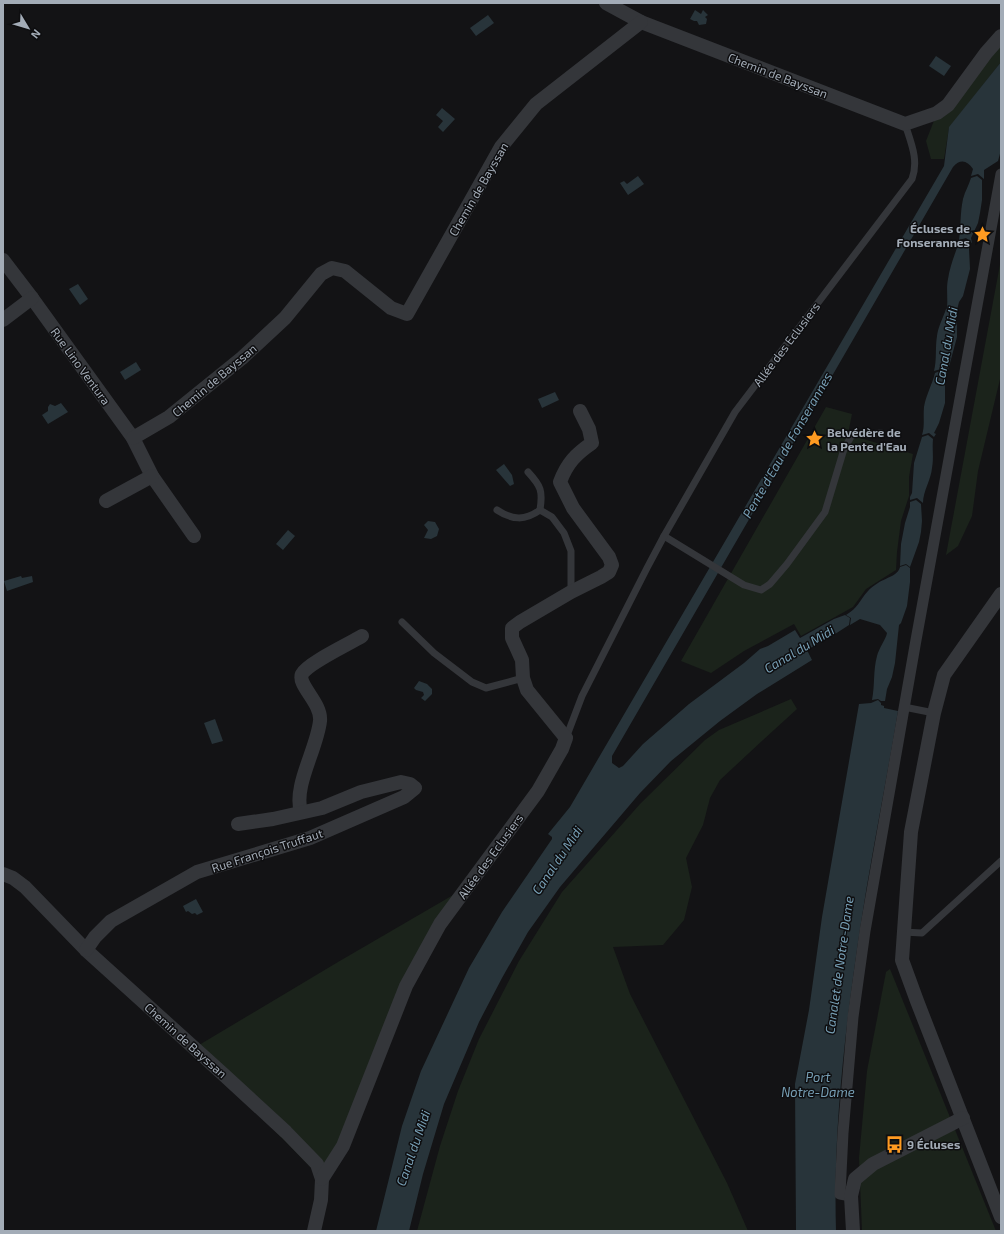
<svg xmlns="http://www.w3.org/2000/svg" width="1004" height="1234" viewBox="0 0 1004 1234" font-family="'Exo 2',sans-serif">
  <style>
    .green { fill: #1b231b }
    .water { fill: #28343a }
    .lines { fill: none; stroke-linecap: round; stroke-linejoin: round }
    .service { stroke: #34363a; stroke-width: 7 }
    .pedestrian { stroke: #34363a; stroke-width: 11 }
    .minor { stroke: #34363a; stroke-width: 14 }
    .labels { text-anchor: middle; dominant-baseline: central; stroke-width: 3; stroke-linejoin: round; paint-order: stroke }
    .street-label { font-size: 12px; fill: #a3acb7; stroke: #0e0e10 }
    .poi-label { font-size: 12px; font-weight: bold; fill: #a3acb7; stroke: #0e0e10; text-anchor: start }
    .water-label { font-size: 13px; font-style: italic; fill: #779fb5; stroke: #0e0e10 }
  </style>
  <rect width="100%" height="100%" fill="#131315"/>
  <g class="green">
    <path d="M1001,36v26l-52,66 -5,31h-13l-5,-18 11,-28z"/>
    <path d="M1001,259v116l-23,96 -6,45 -14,30 -12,9z"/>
    <path d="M826,407l26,7 -3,15 -2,5 66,20 -4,23v19l-8,25 -4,31 -1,18 -30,19 -13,18 -52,29 -7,-12 -50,27 -33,22 -30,-12z"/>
    <path d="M791,699l6,10 -34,31 -43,40 -10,18 -7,27 -17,33 6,29 -8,33 -21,25 -50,2 17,47 97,189 21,48h-331l23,-85 18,-55 21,-52 40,-78 43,-69 78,-88 65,-64 14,-10z"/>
    <path d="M460,891l-20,33 -118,255 -128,-131 144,-86z"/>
    <path d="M890,969l106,262h-134l-3,-73 8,-87 19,-99z"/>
  </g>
  <g class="water">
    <path d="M695,10l6,4 2,-4 5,5 -3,2 2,2 -1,5 -7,1 -2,-4h-3l-4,-2z"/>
    <path d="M488,15l6,8 -18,13 -6,-8z"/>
    <path d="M936,56l15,10 -7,10 -15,-10z"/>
    <path d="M1001,62v88l-3,11 -14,9v9l-6,-5 -7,2 2,-7c-6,-9 -13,-10 -20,-2l-341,589v7l7,5 4,-2 20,-22 46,-40 55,-41 16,-14 8,-3 27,-16 5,8 34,-19 11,-4 5,3 -1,7 -17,11 -25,14 5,10 -55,34 -37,27 -49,40 -31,32 -80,94 -32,45 -26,46 -23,44 -35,82 -21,70 -14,57h-33l26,-105 19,-55 48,-103 33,-56 50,-73v-2l-4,-3 22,-27 374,-641 5,-39z"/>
    <path d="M442,108l13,11 -12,13 -5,-5 5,-6 -7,-6z"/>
    <path d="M638,176l6,8 -16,11 -8,-12 4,-2 3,3z"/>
    <path d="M977,176l5,4v20l-2,13 -2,10 -7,15 1,5 -6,-5 -7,2c2,-14 1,-27 4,-41 2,-8 6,-14 8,-21z"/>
    <path d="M966,240l4,4 -1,5 1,20 -7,27 -4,6 -2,8v27l-10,37 -6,-5 -7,2c3,-11 1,-23 3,-35 1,-9 6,-18 9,-27l7,-3 -6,2c1,-10 -1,-19 1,-29 2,-13 7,-25 11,-37z"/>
    <path d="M78,284l10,15 -8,6 -11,-16z"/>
    <path d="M136,362l5,8 -16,10 -5,-8z"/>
    <path d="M940,371l5,4v28l-6,20 -5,10 2,1 -2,3 -5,-4 -7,2c3,-9 1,-18 2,-28 2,-12 8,-22 11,-34z"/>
    <path d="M555,392l4,8 -17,8 -4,-9z"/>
    <path d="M61,403l7,9 -20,12 -6,-9 6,-4v-4l2,-3 5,2z"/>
    <path d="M928,435l5,4c-1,10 1,19 -1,29 -1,12 -9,23 -9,35l-6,-5 -7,2v-3l2,-4 2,-30 8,-26z"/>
    <path d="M504,464l8,11 2,9 -4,2 -14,-16z"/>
    <path d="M916,500l5,4 1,17 -1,11 -2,10 -9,25 -4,-3 -6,2 1,-22 4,-21 5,-16v-5z"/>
    <path d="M428,521l7,1 4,7 -2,7 -6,3 -7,-1 4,-8 -4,-5z"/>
    <path d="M288,530l7,6 -12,14 -7,-6z"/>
    <path d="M906,565l4,3v14l-3,24 -6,17 -2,2 -4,38 -3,14 -5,12 -2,12h-4l-3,-2 -6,1c3,-15 1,-29 5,-44 2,-8 9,-17 10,-23l-7,-8 -20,-6 -10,6 1,-7 -5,-3c12,-7 13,-14 22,-24 2,-3 6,-5 10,-8 7,-5 20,-7 22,-16z"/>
    <path d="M21,576l1,2 10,-2 1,6 -26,9 -3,-10z"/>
    <path d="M419,681l8,3 5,5v5l-7,7 -4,-3 3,-3 -1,-3 -7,-2 -2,-2z"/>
    <path d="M878,700l3,3v2l3,1v2l14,3c-12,73 -27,145 -38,218 -15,100 -27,201 -24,302h-40l-1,-147 14,-74 13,-93 37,-213 12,-1z"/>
    <path d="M215,719l8,22 -11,3 -8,-21z"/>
    <path d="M196,899l7,13 -6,3 -2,-2 -3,1 -4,-3 -2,1 -3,-6z"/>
  </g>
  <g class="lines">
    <g class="service">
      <path d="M528,472c13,14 15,19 12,38"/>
      <path d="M497,510c15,10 28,11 43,0l12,7 12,16 7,18v41"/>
      <path d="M664,536l80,49 17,5 9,-6 17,-20 38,-52 19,-63 8,-14 29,-2"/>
      <path d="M402,622l32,31 38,29 14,6 37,-10"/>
      <path d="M904,707l30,6"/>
      <path d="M566,738l16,-42 65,-128 17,-32 71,-124 177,-233c7,-19 -1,-36 -7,-55"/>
      <path d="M903,932l19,1 79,-72"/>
    </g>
    <path class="pedestrian" d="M851,1196l-11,-2 3,-61 10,-116 12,-86 51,-291 85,-466"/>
    <g class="minor">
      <path d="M606,3l35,19 264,102 32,-11 11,-8 38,-52 15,-17"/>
      <path d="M3,260l29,38 101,140 19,38 42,60"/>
      <path d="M3,320l29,-22"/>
      <path d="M133,438l36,-21 73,-59 43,-40 36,-44 11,-6 13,3 46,37 16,6 94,-167 35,-43 105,-82"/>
      <path d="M106,501l46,-25"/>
      <path d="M1001,594l-57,81 -10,38 -23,119 -9,128 15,41 84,216"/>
      <path d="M301,812c-8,-26 16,-63 19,-91 2,-18 -23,-36 -18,-47 6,-11 47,-30 60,-38"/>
      <path d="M3,874l10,4 12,9 61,63 137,124 63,58 31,32 5,15 -1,21 -7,31"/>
      <path d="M86,950l9,-13 16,-16 86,-49 113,-34 94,-41 11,-9 -5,-4 -9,-2 -40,10 -39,16 -49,11 -35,5"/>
      <path d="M322,1179l21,-33 63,-160 34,-62 98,-133 24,-42 4,-11 -39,-48 -4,-12 -1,-18 -10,-22v-10l8,-6 51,-30 30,-15 8,-5 3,-7 -3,-8 -36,-49 -13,-26c7,-19 16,-28 32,-39l-3,-14 -9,-18"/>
      <path d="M853,1231l-2,-35 4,-17 18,-15 90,-46"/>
    </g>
  </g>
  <defs>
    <symbol id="sight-bare" viewBox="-9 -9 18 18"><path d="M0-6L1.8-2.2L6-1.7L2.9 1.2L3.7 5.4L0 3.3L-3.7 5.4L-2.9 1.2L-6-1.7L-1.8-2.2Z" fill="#ff9b21" stroke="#0e0e10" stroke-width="2.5" paint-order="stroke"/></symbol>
    <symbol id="bus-bare" viewBox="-9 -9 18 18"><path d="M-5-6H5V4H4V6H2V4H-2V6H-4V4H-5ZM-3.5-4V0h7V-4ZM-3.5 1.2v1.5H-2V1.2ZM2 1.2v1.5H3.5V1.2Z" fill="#ff9b21" stroke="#0e0e10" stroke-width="2.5" paint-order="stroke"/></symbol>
  </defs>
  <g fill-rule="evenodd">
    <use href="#sight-bare" x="970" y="222" width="25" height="25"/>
    <use href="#sight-bare" x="802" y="426" width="25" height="25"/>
    <use href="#bus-bare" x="882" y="1132" width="25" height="25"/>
  </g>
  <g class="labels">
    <g class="street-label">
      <text transform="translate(778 75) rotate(21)">Chemin de Bayssan</text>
      <text transform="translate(478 189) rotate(-60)">Chemin de Bayssan</text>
      <text transform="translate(786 344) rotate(-53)">Allée des Eclusiers</text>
      <text transform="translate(81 366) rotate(54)">Rue Lino Ventura</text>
      <text transform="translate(214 380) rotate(-40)">Chemin de Bayssan</text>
      <text transform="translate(267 850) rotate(-18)">Rue François Truffaut</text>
      <text transform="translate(490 856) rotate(-54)">Allée des Eclusiers</text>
      <text transform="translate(186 1040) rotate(42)">Chemin de Bayssan</text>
    </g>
    <g class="poi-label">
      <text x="970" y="228" text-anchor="end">Écluses de<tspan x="970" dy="14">Fonserannes</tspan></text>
      <text x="827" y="432">Belvédère de<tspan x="827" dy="14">la Pente d'Eau</tspan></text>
      <text x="907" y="1144">9 Écluses</text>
    </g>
    <g class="water-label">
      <text transform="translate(946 346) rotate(-80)">Canal du Midi</text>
      <text transform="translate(787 445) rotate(-60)">Pente d'Eau de Fonserannes</text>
      <text transform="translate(799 649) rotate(-31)">Canal du Midi</text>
      <text transform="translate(557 860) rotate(-56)">Canal du Midi</text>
      <text transform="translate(839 965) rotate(-82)">Canalet de Notre-Dame</text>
      <text x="818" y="1077">Port<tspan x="818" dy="15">Notre-Dame</tspan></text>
      <text transform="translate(413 1148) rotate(-71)">Canal du Midi</text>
    </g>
  </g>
  <rect width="1004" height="1234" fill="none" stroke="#a3acb7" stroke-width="8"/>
  <g transform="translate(28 28) rotate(128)" stroke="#0e0e10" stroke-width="3" paint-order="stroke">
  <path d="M0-3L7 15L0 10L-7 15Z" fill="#a3acb7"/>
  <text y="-6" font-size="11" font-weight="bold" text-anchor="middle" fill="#a3acb7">N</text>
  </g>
</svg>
